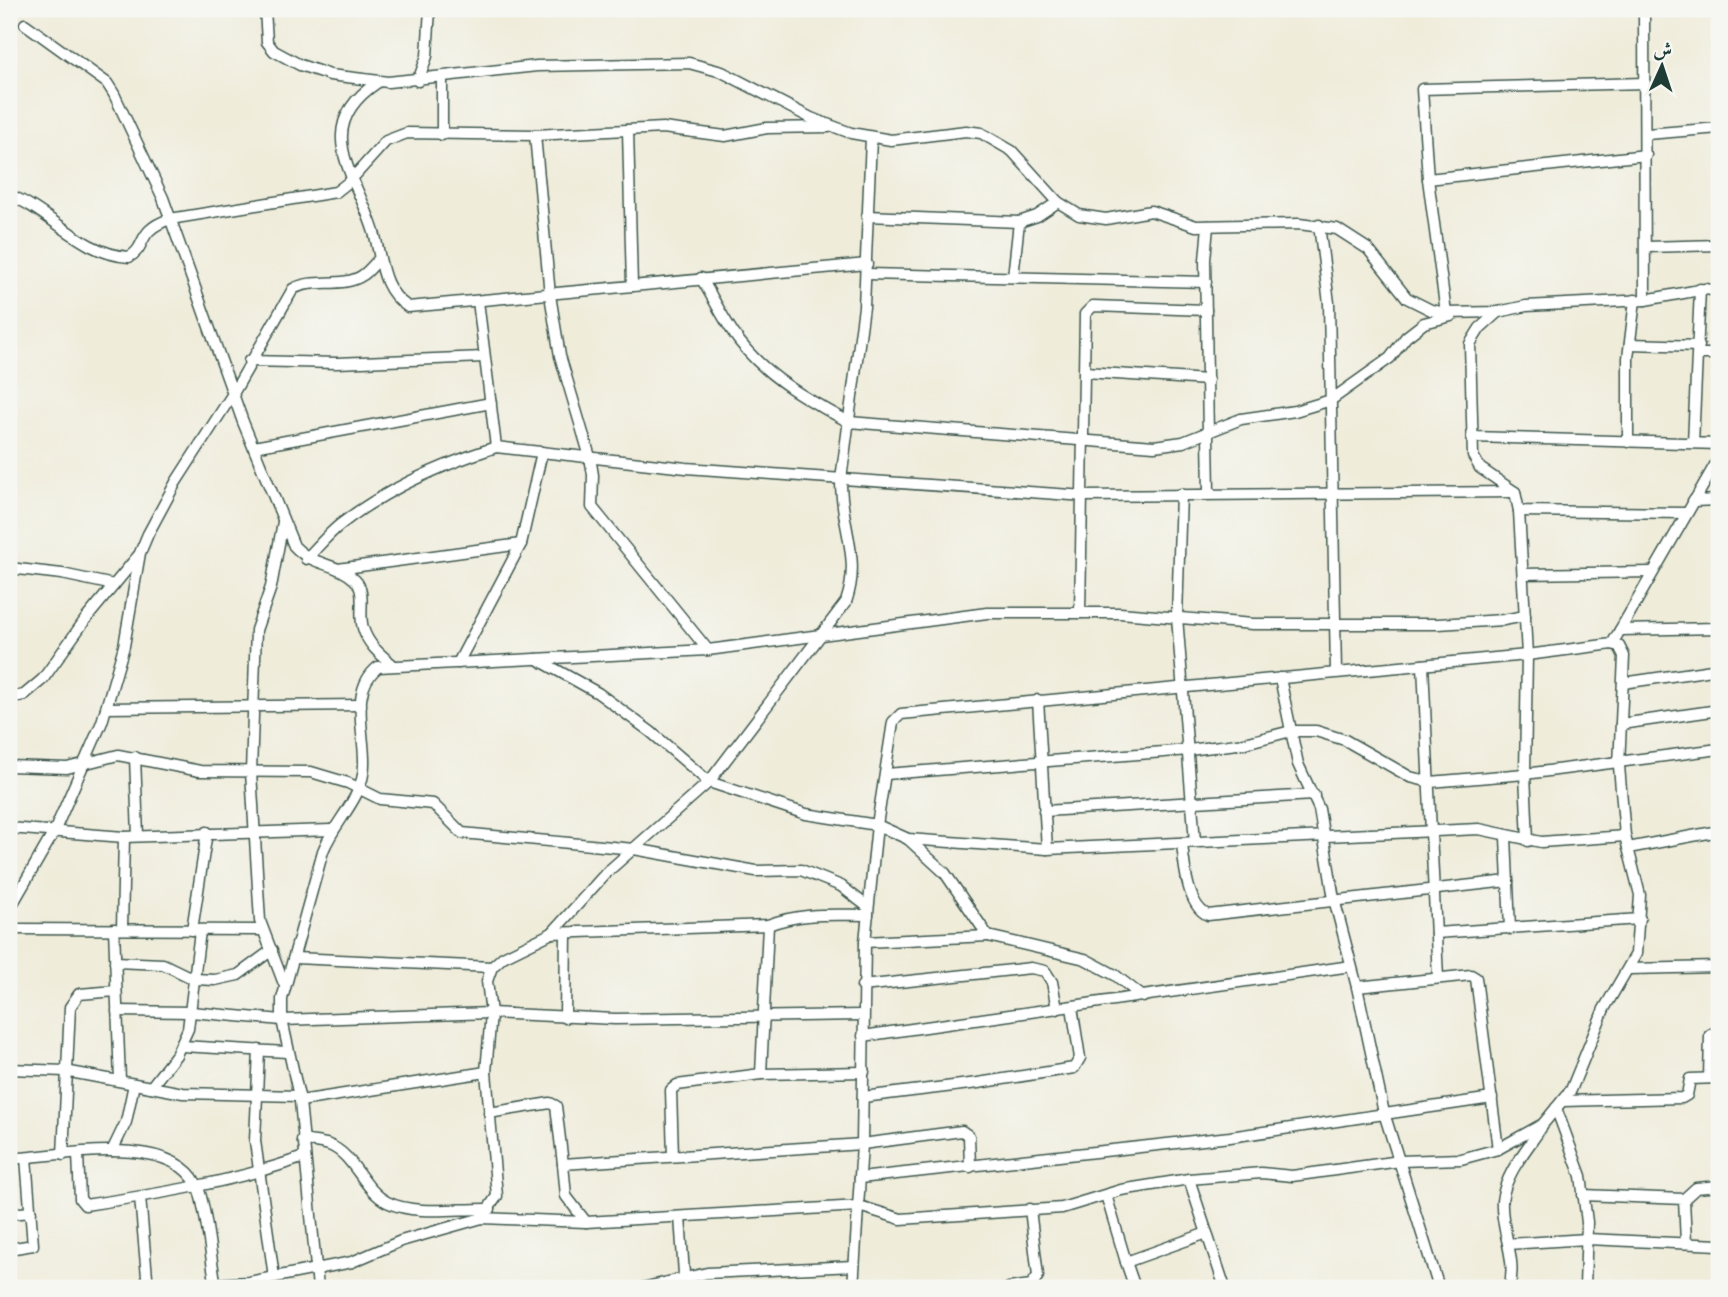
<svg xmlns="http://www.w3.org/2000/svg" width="1728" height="1297" viewBox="0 0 1728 1297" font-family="'IM FELL English',Amiri,serif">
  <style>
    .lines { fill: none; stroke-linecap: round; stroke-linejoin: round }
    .minor-casing { stroke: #3e574d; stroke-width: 13 }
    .minor { stroke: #fff; stroke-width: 10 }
  </style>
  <rect width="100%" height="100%" fill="#f6f6f2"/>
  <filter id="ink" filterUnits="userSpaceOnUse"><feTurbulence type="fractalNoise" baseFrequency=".0143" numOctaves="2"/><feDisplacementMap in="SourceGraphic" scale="14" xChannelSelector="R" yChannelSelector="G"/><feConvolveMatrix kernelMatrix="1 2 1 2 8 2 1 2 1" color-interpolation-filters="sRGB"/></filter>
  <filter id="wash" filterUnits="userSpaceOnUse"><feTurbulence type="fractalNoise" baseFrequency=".00686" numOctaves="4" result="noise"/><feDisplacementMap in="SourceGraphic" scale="28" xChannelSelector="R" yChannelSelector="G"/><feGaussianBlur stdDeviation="1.57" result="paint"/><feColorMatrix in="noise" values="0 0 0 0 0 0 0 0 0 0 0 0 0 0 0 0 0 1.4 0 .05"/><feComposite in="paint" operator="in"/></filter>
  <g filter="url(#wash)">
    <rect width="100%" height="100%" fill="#efecda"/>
  </g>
  <g filter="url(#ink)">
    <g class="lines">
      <defs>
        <g id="minor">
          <path d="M265,9l2,33 7,9 26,14 30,10 58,7 149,-16 152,-3 33,9 89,46 40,15 40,7 75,-9 15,2 31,18 46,51 21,13 27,4 45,-8 45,15 103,-2 38,5 31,20 39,49 24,12 15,3 52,-1 28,-6 119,-6 60,-11 14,2"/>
          <path d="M1644,9l1,291"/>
          <path d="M25,24l82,59 7,11 49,104 80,224 51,124c19,21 43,16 61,34 12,12 3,33 8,48 5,17 17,26 30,37"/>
          <path d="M442,79v56"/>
          <path d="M418,81l9,-25 3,-47"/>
          <path d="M378,82c-71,47 -18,97 -3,154 7,27 7,54 33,71l459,-43"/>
          <path d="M628,130l4,156"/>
          <path d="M1647,134l72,-6"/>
          <path d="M535,135l15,160 10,61 30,101 3,18 -1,32 116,143"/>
          <path d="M1428,179l218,-24"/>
          <path d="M9,195c42,16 72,59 120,62 19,-10 6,-26 41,-38l166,-27 14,-11 36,-40 21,-8 128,2 128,-7 62,8 42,-8 62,-1"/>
          <path d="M867,216l152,6 18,-6 21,-14"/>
          <path d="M1319,225l10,78 7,369"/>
          <path d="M1208,226l-3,34 4,233"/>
          <path d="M1646,247l73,-2"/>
          <path d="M867,274l339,8"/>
          <path d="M1013,277l6,-55"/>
          <path d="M701,278c13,21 24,45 39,64 28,36 70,59 109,80l305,24 29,-4 58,-23 54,-8 36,-11 59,-42 16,-21 18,-14 27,-7"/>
          <path d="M478,301l18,146 190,21 399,28 430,-4"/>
          <path d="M1498,312l-18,16 -10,16 3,112 7,12 35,24 4,19 167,2"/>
          <path d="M1446,313l-18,-134 -6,-90 223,-6"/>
          <path d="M1630,344l69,2"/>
          <path d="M1699,354h20"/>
          <path d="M249,361l88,2 147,-6"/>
          <path d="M1085,372l123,8"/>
          <path d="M1472,437l247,7"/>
          <path d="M1628,442v-84l7,-58"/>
          <path d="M1693,443l7,-154"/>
          <path d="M254,447l237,-44"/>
          <path d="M1181,494l-4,123 18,225"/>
          <path d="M1693,501l26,-1"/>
          <path d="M1519,511l8,144 -2,119 3,67"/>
          <path d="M283,522l-12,65 -15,43 -5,142 9,149 24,63"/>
          <path d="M306,559c11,-11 22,-25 35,-35 45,-35 100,-59 155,-77"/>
          <path d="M9,568l53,6 52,11"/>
          <path d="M338,569l183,-25"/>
          <path d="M1523,574l129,-2"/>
          <path d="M1080,613l5,-299 8,-8 113,4"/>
          <path d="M1620,630l99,-2"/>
          <path d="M1612,644l107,-186"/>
          <path d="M537,659l61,34 53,39 58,50 97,32 71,11 31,14 139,10 432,-20 62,13 84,-6"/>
          <path d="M458,663l63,-119 21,-92"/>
          <path d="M1423,665l15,313"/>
          <path d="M1280,678l18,86 21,45 15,90 23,88 27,126 55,175"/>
          <path d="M1623,683l96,-14"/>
          <path d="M9,698l15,-3 19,-16 42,-59 53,-64"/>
          <path d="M1038,700l9,149"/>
          <path d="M106,708l255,-3"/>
          <path d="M1621,724l98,-14"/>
          <path d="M135,757l3,79"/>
          <path d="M9,766l58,2 51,-13 82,16 111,1 37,11 32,16 53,5 29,29 172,16 122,22 45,-1 40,16 27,21"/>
          <path d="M886,774l303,-24 56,-7 46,-12h25l29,9 65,37 20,5 95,-8 194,-25"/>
          <path d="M1044,811l270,-16"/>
          <path d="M9,828l115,9 207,-7"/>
          <path d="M1506,837l4,92"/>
          <path d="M908,839l37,34 43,63 97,23 30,16 28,22"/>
          <path d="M1182,843c2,21 5,63 26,72l300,-34"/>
          <path d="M1628,848l91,-17"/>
          <path d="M9,910l45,-78 48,-110 22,-76 16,-93 8,-19 28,-52 58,-90 59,-103c21,-12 50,0 70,-14 6,-4 11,-11 16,-16"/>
          <path d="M9,929l253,1"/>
          <path d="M114,929l6,151"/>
          <path d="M122,929l2,-92"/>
          <path d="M192,930l15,-98"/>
          <path d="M552,933l216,-8c33,-13 65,-10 100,-10"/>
          <path d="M1436,933l204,-14"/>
          <path d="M865,942l123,-6"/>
          <path d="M295,958l197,9"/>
          <path d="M115,962l48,2 31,15 21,1 23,-5 34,-25"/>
          <path d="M1629,969l90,-2"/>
          <path d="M862,986l169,-18 14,3 7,11 5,27"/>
          <path d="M1357,987l114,-12 5,3 22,171"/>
          <path d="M117,1011l74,1 91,8 209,-7 124,6 247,-4"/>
          <path d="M565,1018l1,-85"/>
          <path d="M863,1036l488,-70"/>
          <path d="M182,1046l105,6"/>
          <path d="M259,1050l-4,91 19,136"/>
          <path d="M9,1069l56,2 118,22 116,3"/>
          <path d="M761,1074l7,-149"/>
          <path d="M1709,1078l1,-43 9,-5"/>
          <path d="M151,1087l25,-32 12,-26 12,-98"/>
          <path d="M863,1097l115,-14 96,-15 6,-10 -8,-51"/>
          <path d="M300,1101l186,-29"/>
          <path d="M1562,1101l120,-3 5,-3 3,-16 29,-1"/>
          <path d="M1556,1108l25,68 6,46 -2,66"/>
          <path d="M489,1113l61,-10 6,3 7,58"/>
          <path d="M302,1140c9,2 19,2 27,5 26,10 33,44 58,57 28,14 72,6 103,7"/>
          <path d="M112,1151l14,-29 8,-38"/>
          <path d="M78,1154l2,45 5,6c74,-11 148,-23 219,-48"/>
          <path d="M63,1155l7,-148 9,-13 37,-3"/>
          <path d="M673,1156l-2,-66 6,-5 84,-11 103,-2"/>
          <path d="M9,1159c48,-3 162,-27 188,26 9,19 14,77 19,101"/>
          <path d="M860,1178l370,-41 262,-39"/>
          <path d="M1189,1179l36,109"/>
          <path d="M1106,1195l20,67 81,-29"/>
          <path d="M1583,1195l101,4 2,44"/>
          <path d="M140,1197l8,91"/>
          <path d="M1684,1199l12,-11 23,-2"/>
          <path d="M9,1214l22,-2"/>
          <path d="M680,1217l5,71"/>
          <path d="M482,1218l15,-22 -11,-124 5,-59 -4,-32 5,-14 11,-10 49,-24 54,-60 103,-91 137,-180c16,-45 -6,-77 -5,-123l23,-172 7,-169"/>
          <path d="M586,1222l-20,-26 -3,-32 299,-20 100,-13 7,5 1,31"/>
          <path d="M1508,1244l79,-5 132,6"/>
          <path d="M9,1249l24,-4 -7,-87"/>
          <path d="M1126,1262l9,26"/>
          <path d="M140,1288l109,-6 103,-20 49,-21 81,-23 104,4 273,-16 42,13 161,-11 59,-18 68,-11 72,-6 31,3 108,-15 61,-2 37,-10 45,-25 28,-34 33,-81 32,-55 4,-59 -15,-59 -6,-70 5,-110 -5,-10 -7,-2 -85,11 -626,59 -8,8 -16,103 -12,117 -3,202 -9,144"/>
          <path d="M318,1288l-18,-187 -18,-81v-21l41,-148c12,-31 41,-53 41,-87 1,-32 -15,-74 14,-97l330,-17 279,-37h133l133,11h185l65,-4 22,-4"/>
          <path d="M642,1288l65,-15 147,-7"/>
          <path d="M1009,1288l22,-3 7,-9 -8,-67"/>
          <path d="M1509,1288c9,-29 -9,-58 -7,-87 3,-27 25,-52 39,-73"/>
        </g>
      </defs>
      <use href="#minor" class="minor-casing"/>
      <use href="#minor" class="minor"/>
    </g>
  </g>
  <rect width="1728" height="1297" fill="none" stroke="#f6f6f2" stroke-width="35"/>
  <g transform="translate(1662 66) rotate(3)" stroke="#f6f6f2" stroke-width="5" paint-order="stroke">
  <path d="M0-5L12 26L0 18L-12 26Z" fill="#1f3d34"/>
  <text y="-10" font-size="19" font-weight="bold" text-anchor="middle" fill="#1f3d34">ش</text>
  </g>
</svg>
